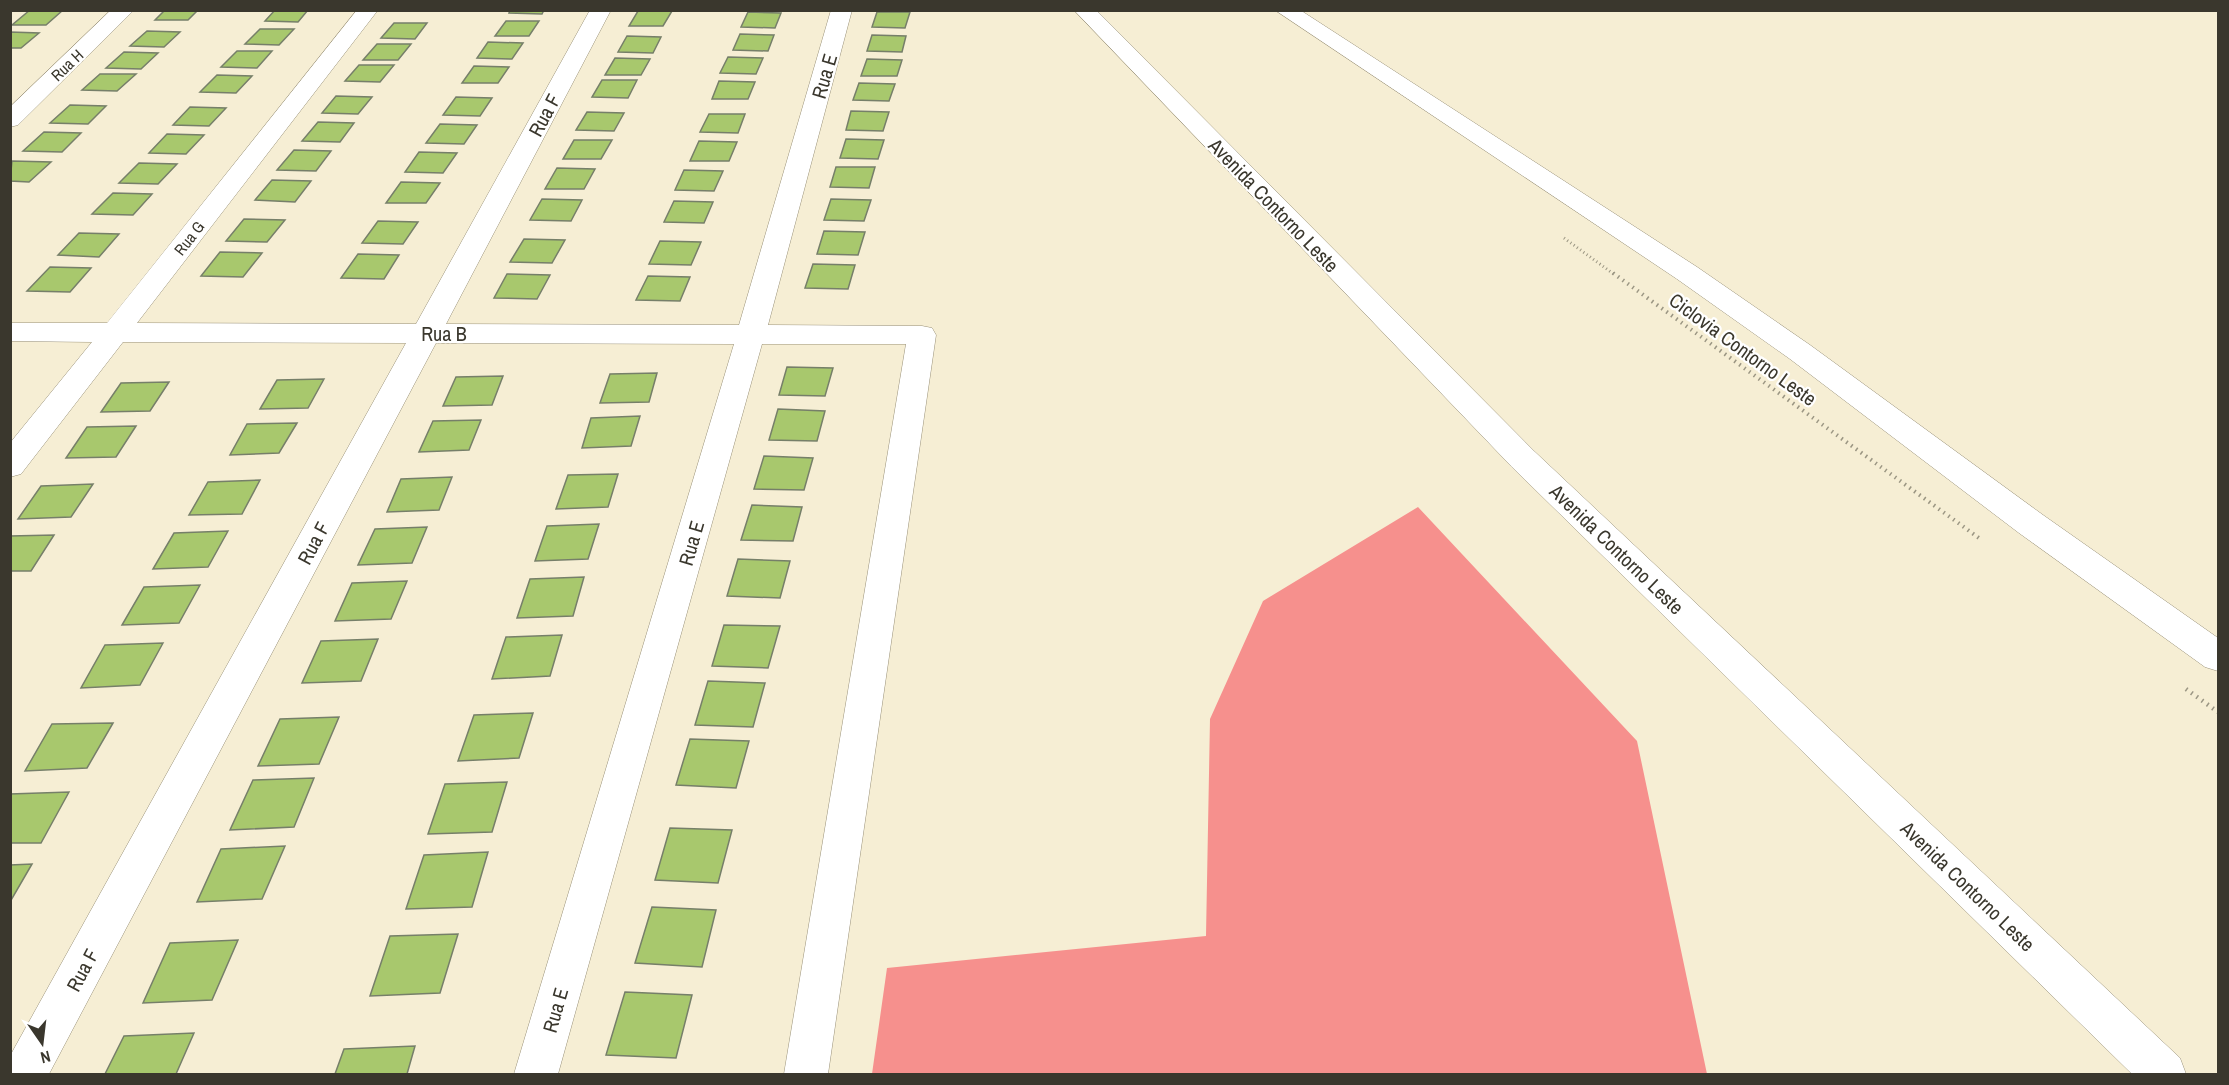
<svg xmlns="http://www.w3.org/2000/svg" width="2229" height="1085" viewBox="0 0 2229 1085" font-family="'Archivo Narrow',sans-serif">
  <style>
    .forest { fill: #f6908d }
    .building { fill: #a8c86d; stroke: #767f69; stroke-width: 1.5 }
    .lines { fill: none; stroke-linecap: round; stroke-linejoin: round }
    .minor-casing { stroke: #999179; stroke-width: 1 }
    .path-far2 { stroke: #9b9683; stroke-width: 3; stroke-dasharray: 1 3; stroke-linecap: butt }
    .path-far1 { stroke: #9b9683; stroke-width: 4; stroke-dasharray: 1.5 4.5; stroke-linecap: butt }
    .path { stroke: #9b9683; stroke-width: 4.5; stroke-dasharray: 1.5 5; stroke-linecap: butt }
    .minor { fill: #fff; fill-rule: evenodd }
    .labels { text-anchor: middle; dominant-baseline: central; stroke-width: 4.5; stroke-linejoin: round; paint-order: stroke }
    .far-street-label { font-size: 16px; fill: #3a372d; stroke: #fff }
    .street-label { font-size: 20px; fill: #3a372d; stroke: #fff }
  </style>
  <rect width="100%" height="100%" fill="#f6eed4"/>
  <path class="forest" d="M1418,507l219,234 70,333h-835l15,-106 319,-32 4,-217 53,-118z"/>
  <g class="building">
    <path d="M30,10h33l-17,15h-34z"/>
    <path d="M165,10h33l-10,10h-33z"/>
    <path d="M275,10h33l-10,12 -33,-1z"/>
    <path d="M510,10h34l-2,4 -33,-1z"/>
    <path d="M638,11h34l-9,15h-34z"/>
    <path d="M748,12l33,1 -6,15 -34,-1z"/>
    <path d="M877,12h33l-5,16 -33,-1z"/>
    <path d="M506,21h33l-10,15h-34z"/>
    <path d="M394,23h33l-12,16 -34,-1z"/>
    <path d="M260,29h34l-15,16 -34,-1z"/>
    <path d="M147,31l33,1 -16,15 -34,-1z"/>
    <path d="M10,32l29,1 -18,15h-11z"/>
    <path d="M740,34l34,1 -6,16 -35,-1z"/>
    <path d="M872,35l34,1 -4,16 -35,-1z"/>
    <path d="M627,36l34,1 -8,16 -35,-1z"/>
    <path d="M488,42l35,1 -11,16 -35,-1z"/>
    <path d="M377,44h34l-13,16h-35z"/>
    <path d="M237,51h35l-15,17 -36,-1z"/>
    <path d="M124,52l34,1 -17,16 -35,-1z"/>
    <path d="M728,57l35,1 -7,16 -36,-1z"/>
    <path d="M615,58l35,1 -9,16h-36z"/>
    <path d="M867,59l35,1 -5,16h-36z"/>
    <path d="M359,65h35l-14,17 -35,-1z"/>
    <path d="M474,66l35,1 -11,16h-36z"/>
    <path d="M100,74h36l-19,17 -35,-1z"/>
    <path d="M217,75l35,1 -16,17 -36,-1z"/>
    <path d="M602,80h35l-9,18 -36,-1z"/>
    <path d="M719,81l36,1 -7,17h-36z"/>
    <path d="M859,83l36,1 -6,17 -36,-1z"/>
    <path d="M336,96l36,1 -14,17 -36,-1z"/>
    <path d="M456,97l36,1 -12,18 -37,-1z"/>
    <path d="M70,105l36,1 -18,18 -38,-1z"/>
    <path d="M190,107l36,1 -17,18 -36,-1z"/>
    <path d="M851,111l38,1 -6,19 -37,-1z"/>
    <path d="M587,112l37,1 -10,18 -38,-1z"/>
    <path d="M709,114h36l-7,19 -38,-1z"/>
    <path d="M318,122l36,1 -14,19 -38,-1z"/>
    <path d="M440,124l37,1 -13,19 -38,-1z"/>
    <path d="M44,132l37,1 -19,19 -39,-1z"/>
    <path d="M167,134l37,1 -18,19 -37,-1z"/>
    <path d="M846,139l38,1 -6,19 -38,-1z"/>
    <path d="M574,140h38l-11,19h-38z"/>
    <path d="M699,141l38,1 -8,19h-39z"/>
    <path d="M294,150l37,1 -15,20 -39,-1z"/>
    <path d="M419,152l38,1 -14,20 -38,-1z"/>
    <path d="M12,161l39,1 -22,20 -19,-1z"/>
    <path d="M139,163l38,1 -19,20 -39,-1z"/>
    <path d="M836,167h39l-6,21 -39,-1z"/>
    <path d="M557,168l38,1 -11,20h-39z"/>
    <path d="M684,170l39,1 -9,20 -39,-1z"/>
    <path d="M272,180l39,1 -16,21 -40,-2z"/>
    <path d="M401,182l39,1 -14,20h-40z"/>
    <path d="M113,193l39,1 -19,21 -41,-1z"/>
    <path d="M542,199l40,1 -11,21 -41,-1z"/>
    <path d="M831,199l40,1 -7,21 -40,-1z"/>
    <path d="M674,201l39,1 -9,21 -40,-1z"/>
    <path d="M244,219l41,1 -18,22 -41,-1z"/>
    <path d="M378,221l40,1 -15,22 -41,-1z"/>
    <path d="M824,231l41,1 -7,23 -41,-1z"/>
    <path d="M79,233l40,1 -20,23 -41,-2z"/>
    <path d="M524,239l41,1 -13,23 -42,-1z"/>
    <path d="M660,241l41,1 -10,23 -42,-1z"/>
    <path d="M220,252l42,1 -19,24 -42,-1z"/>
    <path d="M358,254l41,1 -15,24 -43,-1z"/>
    <path d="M813,264l42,1 -7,24 -43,-1z"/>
    <path d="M50,267l41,1 -21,24 -43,-1z"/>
    <path d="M507,274l43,1 -13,24 -43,-1z"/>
    <path d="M648,276l42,1 -10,24 -44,-1z"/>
    <path d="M787,367l46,1 -8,28 -46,-1z"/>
    <path d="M657,373l-8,29 -49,1 10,-29z"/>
    <path d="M503,376l-11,29 -49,1 13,-29z"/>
    <path d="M324,379l-16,29 -48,1 17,-29z"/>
    <path d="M169,382l-19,29 -49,1 20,-29z"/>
    <path d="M778,409l47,2 -8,30 -48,-1z"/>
    <path d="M640,416l-9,30 -49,2 9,-30z"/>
    <path d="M481,420l-12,30 -50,2 14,-31z"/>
    <path d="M297,423l-18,30 -49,2 17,-31z"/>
    <path d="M136,426l-20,31 -50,1 21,-31z"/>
    <path d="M764,456l49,2 -9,32 -50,-1z"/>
    <path d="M618,474l-10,33 -52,2 12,-34z"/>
    <path d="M452,477l-13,33 -52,2 14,-33z"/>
    <path d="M260,480l-18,34 -53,1 19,-33z"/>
    <path d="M93,484l-22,33 -53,2 23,-33z"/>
    <path d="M752,505l50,2 -9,34 -52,-1z"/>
    <path d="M599,524l-11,35 -53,2 12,-35z"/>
    <path d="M427,527l-15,36 -54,2 17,-36z"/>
    <path d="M228,531l-20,36 -55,2 21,-36z"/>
    <path d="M54,535l-23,36h-21v-35z"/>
    <path d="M738,559l52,2 -10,37 -53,-2z"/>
    <path d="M584,577l-11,39 -56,2 13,-39z"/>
    <path d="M407,581l-16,38 -56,2 17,-38z"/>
    <path d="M200,585l-21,38 -57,2 22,-38z"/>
    <path d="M724,625l56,1 -12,42 -56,-2z"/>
    <path d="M562,635l-12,41 -58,3 14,-42z"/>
    <path d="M378,639l-17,42 -59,2 19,-42z"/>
    <path d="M163,643l-23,42 -59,3 24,-43z"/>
    <path d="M708,681l57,2 -12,44 -58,-2z"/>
    <path d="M533,713l-14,45 -61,3 16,-46z"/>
    <path d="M339,717l-20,47 -61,2 22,-47z"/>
    <path d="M113,723l-26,45 -62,3 27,-47z"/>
    <path d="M690,739l59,2 -13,47 -60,-3z"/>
    <path d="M314,778l-20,49 -64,3 23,-50z"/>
    <path d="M507,782l-15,50 -64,2 17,-50z"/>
    <path d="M69,792l-28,51h-31v-49z"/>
    <path d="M670,828l62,2 -14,53 -63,-3z"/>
    <path d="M285,846l-23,53 -65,3 24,-53z"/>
    <path d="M488,852l-16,55 -66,2 18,-54z"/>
    <path d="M32,864l-22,38v-37z"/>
    <path d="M652,907l64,3 -14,57 -67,-4z"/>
    <path d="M458,934l-18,59 -70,3 20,-60z"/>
    <path d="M238,940l-26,60 -69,3 27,-60z"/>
    <path d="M625,992l67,3 -16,63 -70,-3z"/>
    <path d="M194,1033l-18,41h-71l19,-38z"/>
    <path d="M415,1046l-8,28h-72l9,-25z"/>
  </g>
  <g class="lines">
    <defs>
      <g id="minor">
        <path d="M111,10h23l-116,115 -8,2v-20z"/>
        <path d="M357,10h21l-241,313 279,1 174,-314h21l-165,314 293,1 92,-315h21l-84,315 154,1 10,2 4,7 -108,739h-44l122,-730h-144l-204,730h-44l220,-730 -298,-1 -387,731h-39v-18l396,-713 -283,-1 -102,132 -11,3v-34l82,-101 -82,-1v-18h97z"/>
        <path d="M1074,10h22l438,441 646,607 6,16h-54l-620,-607z"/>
        <path d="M1275,10h25l397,257 113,78 233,170 175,123v33l-13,-4 -186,-134 -229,-174 -113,-80z"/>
      </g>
    </defs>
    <use href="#minor" class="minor-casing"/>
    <path class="path-far2" d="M1564,238l51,37"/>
    <path class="path-far1" d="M1613,273l366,265"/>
    <path class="path" d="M2186,689l32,23"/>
    <use href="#minor" class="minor"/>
  </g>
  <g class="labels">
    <g class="far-street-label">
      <text transform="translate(67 65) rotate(-44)">Rua H</text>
      <text transform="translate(189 238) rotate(-52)">Rua G</text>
    </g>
    <g class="street-label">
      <text transform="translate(824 76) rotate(-74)">Rua E</text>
      <text transform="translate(544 115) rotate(-62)">Rua F</text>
      <text transform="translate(1274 205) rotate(46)">Avenida Contorno Leste</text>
      <text x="444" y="333">Rua B</text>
      <text transform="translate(1743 349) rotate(36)">Ciclovia Contorno Leste</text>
      <text transform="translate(313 543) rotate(-62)">Rua F</text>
      <text transform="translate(691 543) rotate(-74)">Rua E</text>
      <text transform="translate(1617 549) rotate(44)">Avenida Contorno Leste</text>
      <text transform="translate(1968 886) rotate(44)">Avenida Contorno Leste</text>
      <text transform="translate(82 970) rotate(-62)">Rua F</text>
      <text transform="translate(555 1010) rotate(-74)">Rua E</text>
    </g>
  </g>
  <rect width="2229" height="1085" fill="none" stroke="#3a372d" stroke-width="24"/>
  <g transform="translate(42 1043) rotate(166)" stroke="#ffffff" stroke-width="4.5" paint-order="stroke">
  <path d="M0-4.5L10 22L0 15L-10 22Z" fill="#3a372d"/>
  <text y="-9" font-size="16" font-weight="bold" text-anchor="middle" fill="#3a372d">N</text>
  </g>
</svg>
